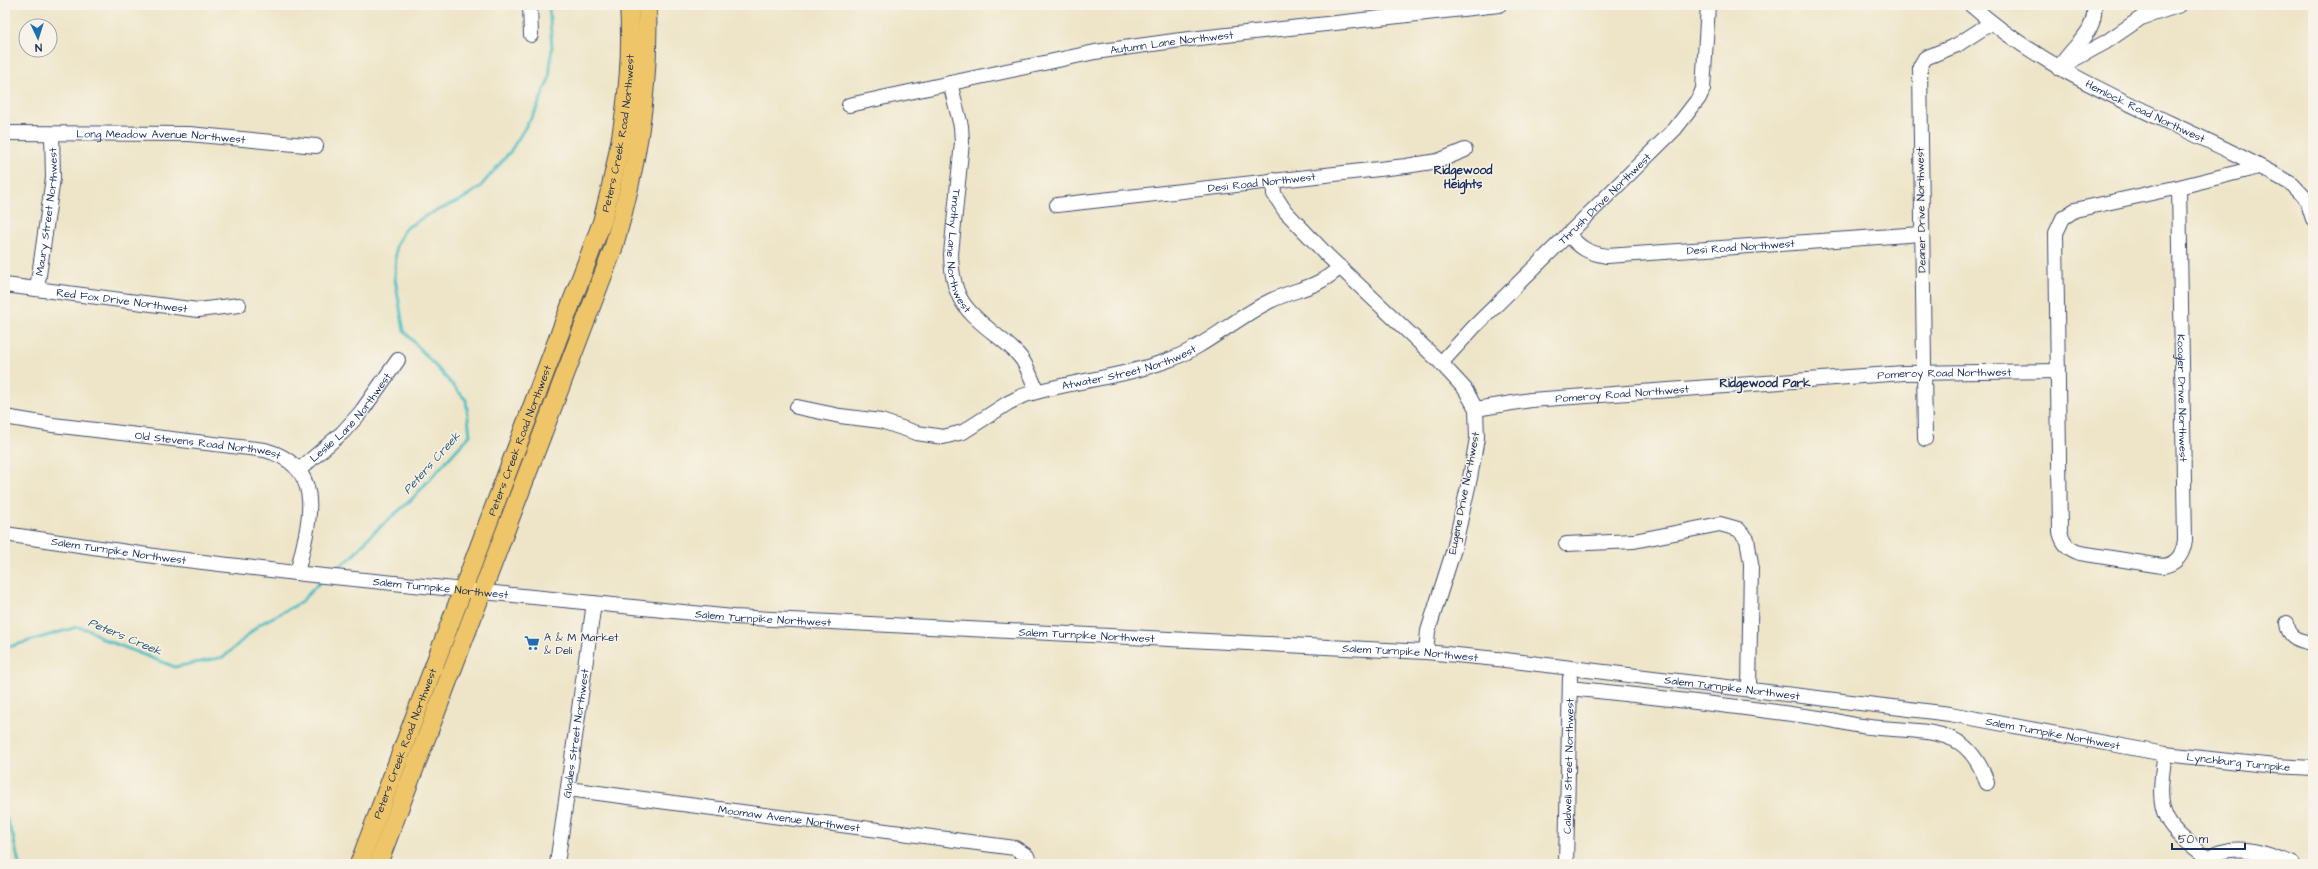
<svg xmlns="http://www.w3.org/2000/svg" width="2318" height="869" viewBox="0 0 2318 869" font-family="'Architects Daughter',sans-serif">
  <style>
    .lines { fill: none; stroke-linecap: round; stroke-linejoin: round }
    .stream { stroke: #50bec5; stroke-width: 3 }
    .minor-casing { stroke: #3b4a6e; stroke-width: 16 }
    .major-casing { stroke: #3b4a6e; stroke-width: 20 }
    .minor { stroke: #fff; stroke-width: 14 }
    .major { stroke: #eec569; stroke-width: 18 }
    .labels { text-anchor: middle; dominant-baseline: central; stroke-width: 3; stroke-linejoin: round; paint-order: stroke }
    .street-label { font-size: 11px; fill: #1b2f5e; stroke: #f7f3e8 }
    .poi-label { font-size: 11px; fill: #1b2f5e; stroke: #f7f3e8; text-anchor: start }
    .neighbourhood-label { font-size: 12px; font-weight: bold; fill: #1b2f5e; stroke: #f7f3e8 }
    .water-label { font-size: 12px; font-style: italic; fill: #2b5a7d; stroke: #f7f3e8 }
  </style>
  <rect width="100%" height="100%" fill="#f7f3e8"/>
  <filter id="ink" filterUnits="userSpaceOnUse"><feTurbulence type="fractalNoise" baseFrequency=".025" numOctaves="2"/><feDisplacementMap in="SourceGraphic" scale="8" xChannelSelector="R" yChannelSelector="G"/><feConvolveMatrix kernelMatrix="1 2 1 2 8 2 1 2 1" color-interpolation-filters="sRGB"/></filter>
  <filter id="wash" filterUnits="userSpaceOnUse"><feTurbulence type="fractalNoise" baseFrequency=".012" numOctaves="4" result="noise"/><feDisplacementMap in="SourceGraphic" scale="16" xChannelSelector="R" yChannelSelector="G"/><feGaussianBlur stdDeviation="0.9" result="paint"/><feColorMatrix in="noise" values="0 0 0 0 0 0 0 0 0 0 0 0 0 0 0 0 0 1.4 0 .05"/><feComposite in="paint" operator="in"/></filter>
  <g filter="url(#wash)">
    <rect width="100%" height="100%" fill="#eee5c8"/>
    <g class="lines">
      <g class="stream">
        <path d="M331,572l20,-14 20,-23 40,-35 59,-65 -4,-35 -62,-69 -9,-52 1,-33 9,-17 22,-14 34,-15 19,-13 30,-35 26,-42 13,-31 3,-31 -3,-43"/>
        <path d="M5,648l72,-21 13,3 13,9 72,28 49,-10 36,-33 40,-21 21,-22"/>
        <path d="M5,815l8,21 6,28"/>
      </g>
    </g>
  </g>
  <g filter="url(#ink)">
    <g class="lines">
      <defs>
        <g id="minor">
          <path d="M530,5l1,30"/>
          <path id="s1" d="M1971,5c94,84 215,117 322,180l14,15 6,19"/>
          <path d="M2061,65c13,-21 36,-32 33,-60"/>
          <path d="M2058,68l48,-26 35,-24 39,-13"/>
          <path id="s2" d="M950,83l11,43 1,16 -11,112c1,43 13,56 45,81 9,7 18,14 25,23 7,9 11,23 16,33"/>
          <path id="s3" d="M849,105l246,-53 86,-12 318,-35"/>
          <path id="s4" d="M5,133l184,1 127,12"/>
          <path d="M1273,180l1,14 11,17 43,45 113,107 24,26 11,20 1,29 -7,40 -16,71 -26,82 -2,21"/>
          <path id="s5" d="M2179,187l6,353c-2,15 -8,24 -23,26l-82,-13c-12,-4 -17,-9 -20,-21l-4,-299 7,-15 12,-8 104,-23 80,-20"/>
          <path id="s6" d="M1057,205l349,-39 32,-5 27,-11"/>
          <path id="s7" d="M1568,234c12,14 20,19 39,22l314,-22"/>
          <path id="s8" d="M5,285l193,25 41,-5"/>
          <path id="s9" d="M37,289l16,-111 -1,-44"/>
          <path id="s10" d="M1441,363l33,-36 201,-198 24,-31 4,-9 5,-84"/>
          <path id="s11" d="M797,407l43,9 41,5 36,12 26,4 20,-5 45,-29 14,-7c47,-15 97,-18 144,-35 38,-13 68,-42 104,-60 27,-13 47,-12 70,-34"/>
          <path id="s12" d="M1476,409l55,-9 373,-27 154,-2"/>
          <path id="s13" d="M5,417l48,8 212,25c64,18 43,76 32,123"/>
          <path d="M1925,439l-5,-372 5,-9 32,-13 34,-22"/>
          <path id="s14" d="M299,470l44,-38 18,-20 37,-52"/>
          <path id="s15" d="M5,534l156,23 143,17 429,43 693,35 71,7 453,55 215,40 110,12 38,2"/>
          <path d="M1566,544l68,-3 86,-17 18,5 9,10 4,25 -2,126"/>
          <path d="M2287,623c1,15 13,18 26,20"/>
          <path d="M1570,688c85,9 171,18 256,31 12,2 24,6 36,7 29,5 73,1 98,17 13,9 23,26 27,40"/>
          <path d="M2165,754c-11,66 0,72 51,110"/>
          <path id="s16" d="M568,789l447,59 12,8 3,8"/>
          <path d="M2208,858c26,-17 58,-5 85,6"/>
          <path id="s17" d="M557,864l37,-261"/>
          <path id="s18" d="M1566,864l4,-186"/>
        </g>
        <g id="major">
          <path id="s19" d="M359,864l243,-642c19,-71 32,-143 27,-217"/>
          <path d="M378,864l235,-615c24,-80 37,-160 34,-244"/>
        </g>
      </defs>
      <use href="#minor" class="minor-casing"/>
      <use href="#major" class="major-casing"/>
      <use href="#minor" class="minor"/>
      <use href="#major" class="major"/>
    </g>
  </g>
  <defs>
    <symbol id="supermarket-bare" viewBox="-9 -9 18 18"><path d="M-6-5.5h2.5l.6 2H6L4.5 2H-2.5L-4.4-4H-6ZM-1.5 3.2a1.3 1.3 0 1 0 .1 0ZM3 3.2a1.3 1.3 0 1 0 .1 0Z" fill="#1f6fb2" stroke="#f7f3e8" stroke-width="2.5" paint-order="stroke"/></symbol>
  </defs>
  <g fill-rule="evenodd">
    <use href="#supermarket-bare" x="521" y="632" width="22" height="22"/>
  </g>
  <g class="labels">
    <g class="street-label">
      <text stroke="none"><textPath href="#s3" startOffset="329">Autumn Lane Northwest</textPath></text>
      <text stroke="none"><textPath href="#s1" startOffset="205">Hemlock Road Northwest</textPath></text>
      <text stroke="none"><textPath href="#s19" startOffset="777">Peters Creek Road Northwest</textPath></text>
      <text stroke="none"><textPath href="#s4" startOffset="156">Long Meadow Avenue Northwest</textPath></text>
      <text stroke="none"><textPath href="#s6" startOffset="206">Desi Road Northwest</textPath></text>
      <text stroke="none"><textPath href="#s10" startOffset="232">Thrush Drive Northwest</textPath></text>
      <text transform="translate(1921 210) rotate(-91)">Deaner Drive Northwest</text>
      <text stroke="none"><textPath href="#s9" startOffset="78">Maury Street Northwest</textPath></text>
      <text stroke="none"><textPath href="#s7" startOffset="180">Desi Road Northwest</textPath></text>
      <text stroke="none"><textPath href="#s2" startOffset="171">Timothy Lane Northwest</textPath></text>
      <text stroke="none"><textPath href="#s8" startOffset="118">Red Fox Drive Northwest</textPath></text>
      <text stroke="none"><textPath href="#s11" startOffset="350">Atwater Street Northwest</textPath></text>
      <text stroke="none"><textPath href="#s12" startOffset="470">Pomeroy Road Northwest</textPath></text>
      <text stroke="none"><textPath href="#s12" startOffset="147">Pomeroy Road Northwest</textPath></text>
      <text stroke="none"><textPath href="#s5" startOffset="211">Koogler Drive Northwest</textPath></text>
      <text stroke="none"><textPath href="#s14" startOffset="74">Leslie Lane Northwest</textPath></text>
      <text stroke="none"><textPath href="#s19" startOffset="453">Peters Creek Road Northwest</textPath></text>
      <text stroke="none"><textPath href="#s13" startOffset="205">Old Stevens Road Northwest</textPath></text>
      <text transform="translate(1464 493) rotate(-79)">Eugene Drive Northwest</text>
      <text stroke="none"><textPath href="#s15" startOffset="115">Salem Turnpike Northwest</textPath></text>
      <text stroke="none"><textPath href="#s15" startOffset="439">Salem Turnpike Northwest</textPath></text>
      <text stroke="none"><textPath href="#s15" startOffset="763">Salem Turnpike Northwest</textPath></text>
      <text stroke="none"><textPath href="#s15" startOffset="1087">Salem Turnpike Northwest</textPath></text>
      <text stroke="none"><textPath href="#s15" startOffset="1411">Salem Turnpike Northwest</textPath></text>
      <text stroke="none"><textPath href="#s15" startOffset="1735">Salem Turnpike Northwest</textPath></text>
      <text stroke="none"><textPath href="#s17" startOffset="132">Gladies Street Northwest</textPath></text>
      <text stroke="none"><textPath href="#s15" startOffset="2059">Salem Turnpike Northwest</textPath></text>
      <text stroke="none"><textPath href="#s19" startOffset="129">Peters Creek Road Northwest</textPath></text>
      <text stroke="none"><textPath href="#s15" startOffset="2247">Lynchburg Turnpike</textPath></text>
      <text stroke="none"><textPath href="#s18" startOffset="98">Caldwell Street Northwest</textPath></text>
      <text stroke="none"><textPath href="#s16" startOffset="223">Moomaw Avenue Northwest</textPath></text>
    </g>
    <g class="poi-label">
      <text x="544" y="637">A &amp; M Market<tspan x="544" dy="13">&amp; Deli</tspan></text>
    </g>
    <g class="neighbourhood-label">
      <text x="1463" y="170">Ridgewood<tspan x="1463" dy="14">Heights</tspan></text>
      <text x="1765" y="383">Ridgewood Park</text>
    </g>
    <g class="water-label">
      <text transform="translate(432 463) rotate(-48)">Peters Creek</text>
      <text transform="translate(125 637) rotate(23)">Peters Creek</text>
    </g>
  </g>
  <rect width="2318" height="869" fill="none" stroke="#f7f3e8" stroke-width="20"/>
  <g transform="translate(38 38) rotate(176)"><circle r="19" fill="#f7f3e8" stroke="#9fa5b1"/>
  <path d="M0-3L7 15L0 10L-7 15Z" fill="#1f6fb2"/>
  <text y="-6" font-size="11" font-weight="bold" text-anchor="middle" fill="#1b2f5e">N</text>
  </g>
  <path d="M2172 843v6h73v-6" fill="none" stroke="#1b2f5e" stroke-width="2"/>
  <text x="2178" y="843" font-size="12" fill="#1b2f5e" stroke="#f7f3e8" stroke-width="3" paint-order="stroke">50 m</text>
</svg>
